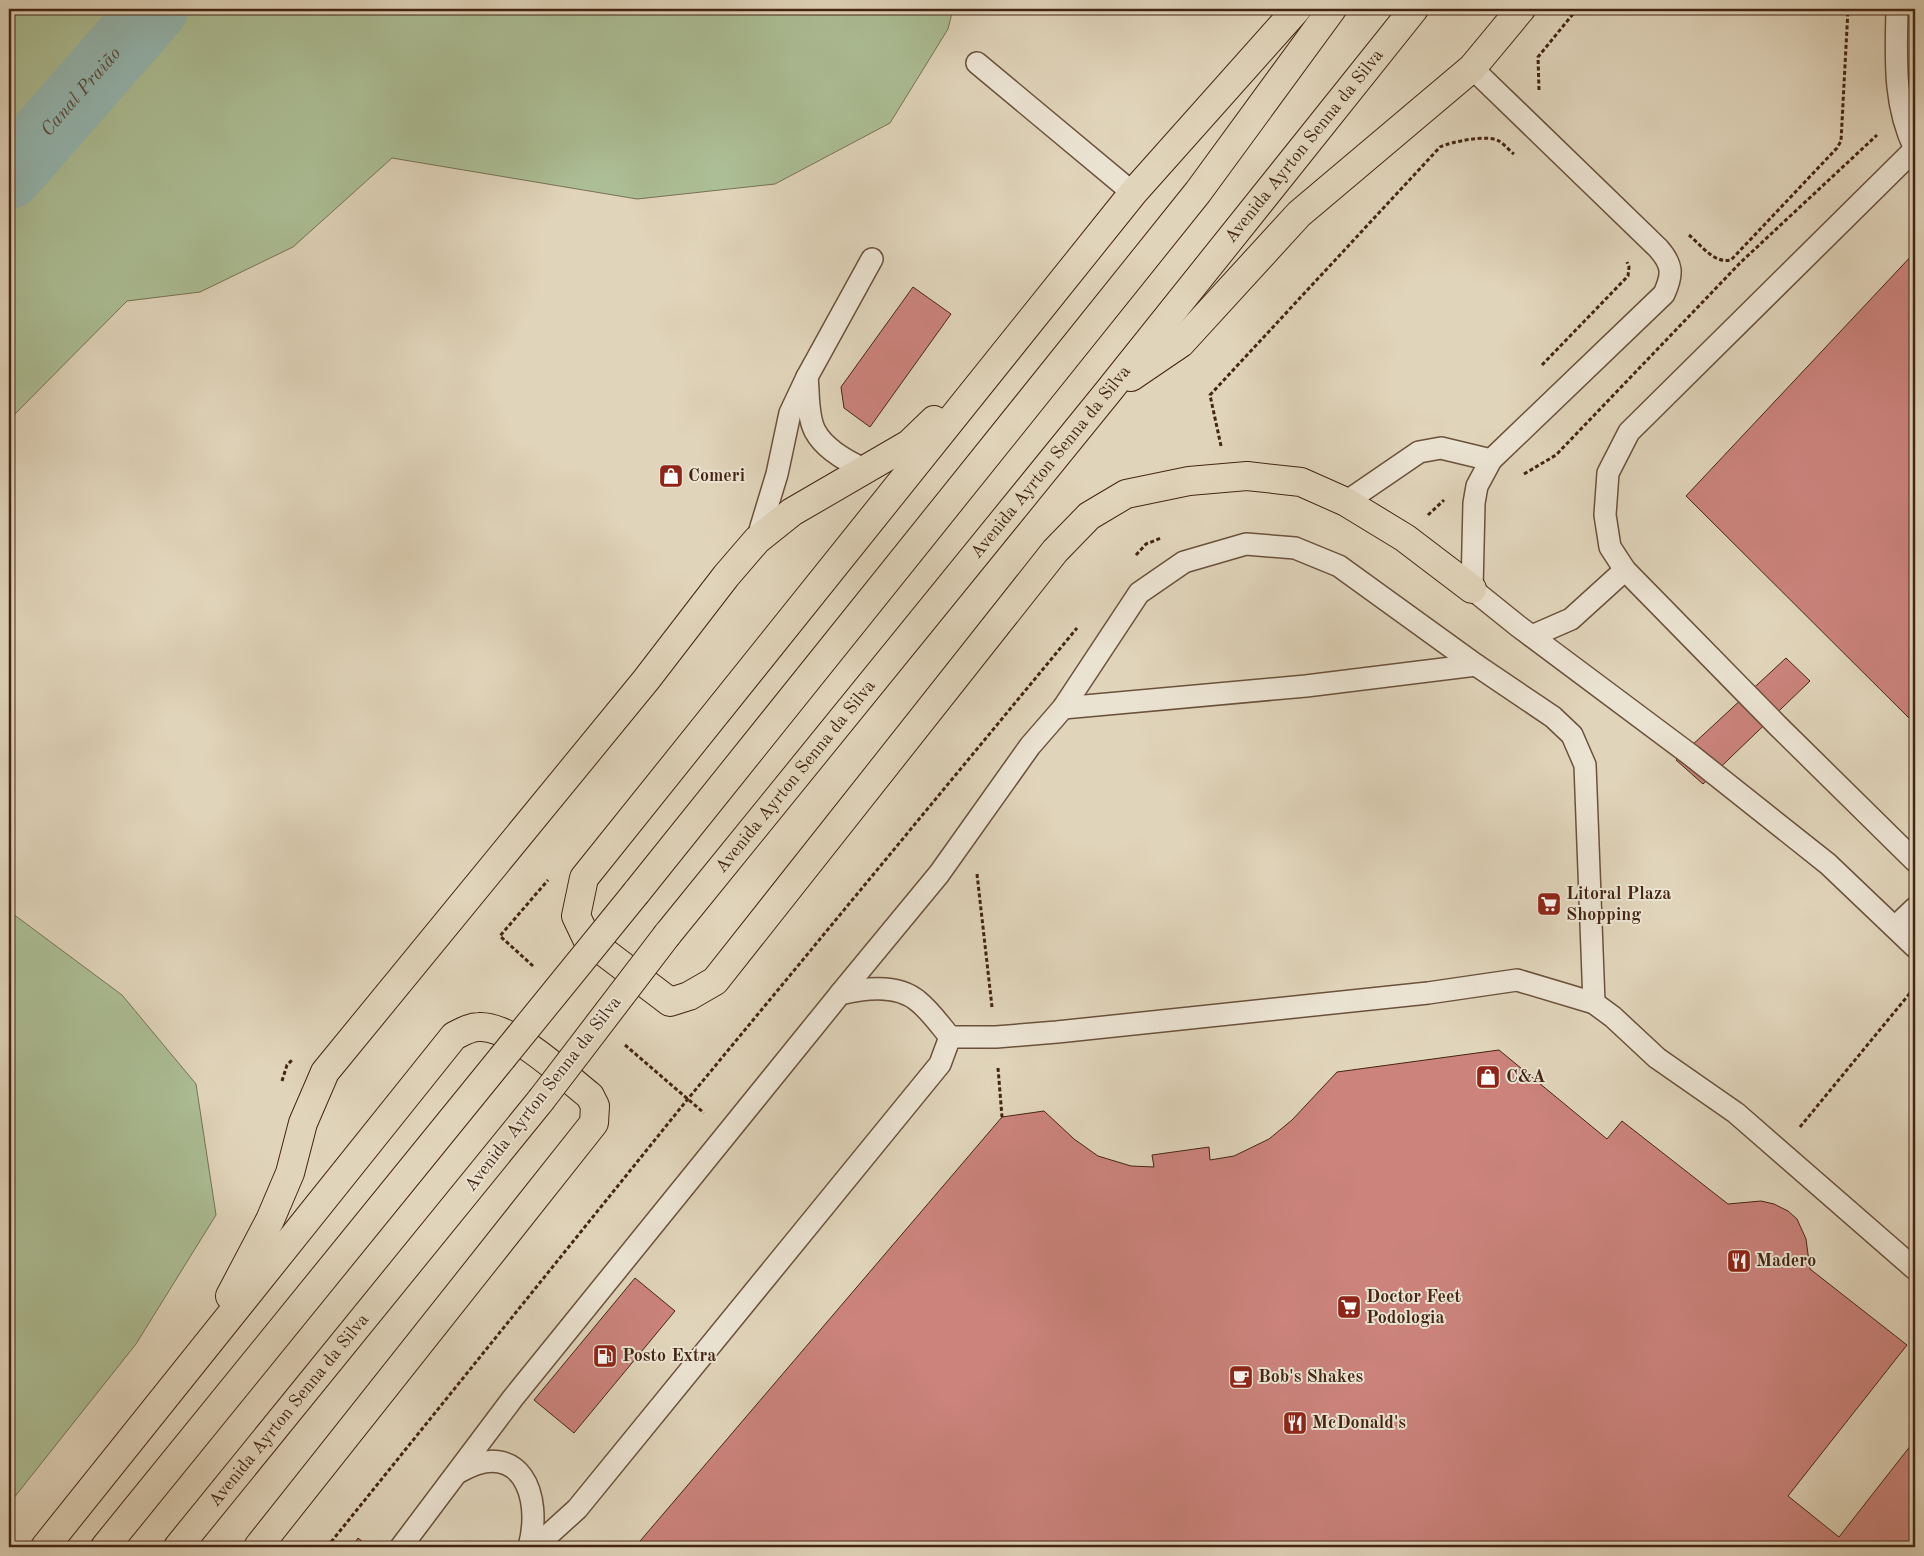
<svg xmlns="http://www.w3.org/2000/svg" width="1924" height="1556" font-family="'Old Standard TT',serif">
	<style>
		.green { fill: #acbe95; stroke: #787254 }
		.lines { fill: none; stroke-linecap: round; stroke-linejoin: round }
		.river { stroke: #94b8b2; stroke-width: 68 }
		.building { fill: #cb837c; stroke: #442512 }
		.lane-casing { stroke: #6b513c; stroke-width: 24 }
		.highway-casing { stroke: #442512; stroke-width: 30 }
		.path { stroke: #442512; stroke-width: 3; stroke-dasharray: 4 2.5; stroke-linecap: butt }
		.lane { stroke: #ebe3d2; stroke-width: 21 }
		.highway { stroke: #e0d4ba; stroke-width: 28 }
		.highway-bridge-casing { stroke: #442512; stroke-width: 30; stroke-linecap: butt }
		.highway-bridge { stroke: #e0d4ba; stroke-width: 28 }
		.labels { text-anchor: middle; dominant-baseline: central; stroke-width: 4; stroke-linejoin: round; paint-order: stroke }
		.street-label { font-size: 18px; fill: #442512; stroke: #ebe3d2 }
		.poi-label { font-size: 18px; font-weight: bold; fill: #442512; stroke: #ebe3d2; text-anchor: start }
		.water-label { font-size: 19px; font-style: italic; fill: #584a3a; stroke: #ebe3d2 }
	</style>
	<rect width="100%" height="100%" fill="#e0d4ba"/>
	<filter id="stains"><feTurbulence type="fractalNoise" baseFrequency=".004" numOctaves="4"/><feColorMatrix values="0 0 0 0 .2 0 0 0 0 .09 0 0 0 0 .02 0 0 0 .5 -.17"/></filter>
	<radialGradient id="worn" r=".72"><stop offset=".6" stop-color="#630" stop-opacity="0"/><stop offset="1" stop-color="#630" stop-opacity=".3"/></radialGradient>
	<!-- green -->
	<g class="green">
		<polygon points="9,9 953,9 948,29 890,123 775,184 637,199 392,158 293,247 200,292 127,301 9,420"/>
		<polygon points="9,911 122,995 196,1084 216,1215 136,1344 9,1504"/>
	</g>
	<g class="lines">
		<!-- river -->
		<path class="river" id="s1" d="M9,175L154,9"/>
	</g>
	<!-- building -->
	<g class="building">
		<polygon points="1915,252 1915,724 1686,496"/>
		<polygon points="913,287 951,314 870,427 844,408 841,387"/>
		<polygon points="1786,658 1810,681 1703,784 1676,760"/>
		<polygon points="1499,1050 1607,1139 1622,1121 1728,1204 1761,1201 1774,1204 1788,1211 1797,1219 1806,1239 1810,1269 1907,1345 1788,1496 1839,1537 1915,1440 1915,1547 635,1547 1002,1117 1044,1111 1074,1139 1098,1156 1131,1166 1154,1167 1152,1155 1209,1147 1210,1160 1234,1156 1269,1139 1292,1120 1337,1072"/>
		<polygon points="635,1278 675,1311 574,1433 534,1400"/>
		<polygon points="358,1538 369,1547 352,1547"/>
	</g>
	<g class="lines">
		<defs>
			<g id="lane">
				<path d="M1897,9C1896,58 1893,104 1915,149"/>
				<polyline points="977,63 1133,193"/>
				<path d="M1472,68L1658,248C1673,265 1673,274 1664,294L1491,460L1477,486L1474,503L1472,589L1518,626L1692,756L1828,864L1915,947"/>
				<polyline points="1915,149 1629,432 1608,473 1605,515 1610,547 1625,570 1777,725 1915,861"/>
				<path d="M807,377C809,393 807,416 815,431C825,450 848,462 866,470"/>
				<polyline points="1346,502 1419,452 1441,448 1491,460"/>
				<polyline points="757,540 777,474 790,413 807,377 872,259"/>
				<polyline points="1532,636 1571,619 1625,570"/>
				<polyline points="1063,708 1306,686 1476,665"/>
				<polyline points="1895,927 1915,908"/>
				<polyline points="840,994 939,874 1030,746 1063,708 1139,593 1184,562 1246,544 1295,548 1339,566 1476,665 1553,717 1572,735 1585,765 1594,1003"/>
				<polyline points="950,1037 996,1037 1057,1032 1428,993 1517,980 1594,1003 1613,1017 1657,1058 1736,1113 1915,1269"/>
				<path d="M459,1472C520,1437 543,1495 529,1547"/>
				<path d="M401,1547L513,1398L840,994C864,988 898,983 919,1002C931,1012 940,1025 950,1037L940,1064L577,1509L535,1547"/>
			</g>
			<g id="highway">
				<polyline points="1297,9 1133,193 584,878 576,916 587,939 670,1002 689,996 715,981 1055,551 1089,516 1126,494 1189,481 1247,476 1301,482 1346,502 1405,538 1472,589"/>
				<polyline points="1131,377 1181,343 1299,214 1472,68 1521,9"/>
				<polyline points="636,893 1198,192 1332,9"/>
				<path id="s2" d="M667,935L1107,393L1414,9"/>
				<polyline points="230,1296 270,1220 290,1173 303,1123 325,1072 646,680 726,576 757,540 792,512 909,444 934,420"/>
				<path d="M45,1547L454,1036C462,1032 470,1027 479,1027C511,1025 565,1076 590,1096L595,1106L594,1123L258,1547"/>
				<polyline points="105,1547 502,1058"/>
				<path id="s3" d="M178,1547L541,1100"/>
			</g>
		</defs>
		<!-- lane casing -->
		<use href="#lane" class="lane-casing"/>
		<!-- highway casing -->
		<use href="#highway" class="highway-casing"/>
		<!-- path -->
		<g class="path">
			<polyline points="1539,90 1538,57 1577,9"/>
			<path d="M1689,235C1701,245 1714,264 1731,260L1837,148L1841,141L1848,9"/>
			<polyline points="1542,365 1628,276 1629,267 1627,262"/>
			<path d="M1221,446L1210,395L1440,147C1451,142 1487,134 1499,141C1504,144 1509,150 1514,154"/>
			<polyline points="1524,474 1556,455 1741,262 1877,135"/>
			<polyline points="1428,515 1444,500"/>
			<polyline points="1136,555 1146,544 1161,538"/>
			<polyline points="977,874 992,1007"/>
			<polyline points="533,966 500,936 548,880"/>
			<polyline points="625,1045 704,1113"/>
			<polyline points="998,1068 1002,1117"/>
			<polyline points="282,1081 287,1065 292,1060"/>
			<polyline points="1800,1127 1915,987"/>
			<polyline points="327,1547 687,1100 1077,628"/>
		</g>
		<!-- lane -->
		<use href="#lane" class="lane"/>
		<!-- highway -->
		<use href="#highway" class="highway"/>
		<defs>
			<g id="highway-bridge">
				<polyline points="502,1058 636,893"/>
				<polyline points="541,1100 667,935"/>
			</g>
		</defs>
		<!-- highway-bridge casing -->
		<use href="#highway-bridge" class="highway-bridge-casing"/>
		<!-- highway-bridge -->
		<use href="#highway-bridge" class="highway-bridge"/>
	</g>
	<!-- icons -->
	<defs>
		<symbol id="shop-square" viewBox="-11 -11 22 22"><rect x="-9" y="-9" width="18" height="18" rx="4" fill="#8f2418" stroke="#ebe3d2"/><path d="M-5-2.5h2.3a2.7 3.5 0 0 1 5.4 0H5L5.5 6h-11ZM-1.5-2.5h3a1.5 2.3 0 0 0-3 0Z" fill="#fff"/></symbol>
		<symbol id="supermarket-square" viewBox="-11 -11 22 22"><rect x="-9" y="-9" width="18" height="18" rx="4" fill="#8f2418" stroke="#ebe3d2"/><path d="M-6-5.5h2.5l.6 2H6L4.5 2H-2.5L-4.4-4H-6ZM-1.5 3.2a1.3 1.3 0 1 0 .1 0ZM3 3.2a1.3 1.3 0 1 0 .1 0Z" fill="#fff"/></symbol>
		<symbol id="restaurant-square" viewBox="-11 -11 22 22"><rect x="-9" y="-9" width="18" height="18" rx="4" fill="#8f2418" stroke="#ebe3d2"/><path d="M-5-6h1v4h1v-4h1v4h1v-4h1v5L-1.5 .5V6h-2V.5L-5-1ZM5-6V6H3V1.5H1.5Q1.5-4 5-6Z" fill="#fff"/></symbol>
		<symbol id="fuel-square" viewBox="-11 -11 22 22"><rect x="-9" y="-9" width="18" height="18" rx="4" fill="#8f2418" stroke="#ebe3d2"/><path d="M-5.5-6h7V0h2V4h1.3V-2.5L3-4.5l.8-.8L6-3V5H2.5V1h-1V6h-7ZM-4.2-4.7v3.2H.2V-4.7Z" fill="#fff"/></symbol>
		<symbol id="cafe-square" viewBox="-11 -11 22 22"><rect x="-9" y="-9" width="18" height="18" rx="4" fill="#8f2418" stroke="#ebe3d2"/><path d="M-5.5-4.5H6V0H3Q3 3.5 0 3.5H-2.5Q-5.5 3.5-5.5 0ZM3-3.2v2h1.7v-2ZM-6 4.5H4V6H-6Z" fill="#fff"/></symbol>
	</defs>
	<g fill-rule="evenodd">
		<use href="#shop-square" x="657" y="462" width="28" height="28"/>
		<use href="#supermarket-square" x="1535" y="890" width="28" height="28"/>
		<use href="#shop-square" x="1474" y="1063" width="28" height="28"/>
		<use href="#restaurant-square" x="1725" y="1247" width="28" height="28"/>
		<use href="#supermarket-square" x="1335" y="1293" width="28" height="28"/>
		<use href="#fuel-square" x="591" y="1342" width="28" height="28"/>
		<use href="#cafe-square" x="1227" y="1363" width="28" height="28"/>
		<use href="#restaurant-square" x="1281" y="1409" width="28" height="28"/>
	</g>
	<g class="labels">
		<!-- street labels -->
		<g class="street-label">
			<text stroke="none"><textPath href="#s2" startOffset="1014">Avenida Ayrton Senna da Silva</textPath></text>
			<text stroke="none"><textPath href="#s2" startOffset="609">Avenida Ayrton Senna da Silva</textPath></text>
			<text stroke="none"><textPath href="#s2" startOffset="204">Avenida Ayrton Senna da Silva</textPath></text>
			<text transform="translate(543 1094) rotate(-52)">Avenida Ayrton Senna da Silva</text>
			<text stroke="none"><textPath href="#s3" startOffset="176">Avenida Ayrton Senna da Silva</textPath></text>
		</g>
		<!-- poi labels -->
		<g class="poi-label">
			<text x="688" y="476">Comeri</text>
			<text x="1566" y="894">Litoral Plaza<tspan x="1566" dy="21">Shopping</tspan></text>
			<text x="1506" y="1077">C&amp;A</text>
			<text x="1756" y="1261">Madero</text>
			<text x="1366" y="1297">Doctor Feet<tspan x="1366" dy="21">Podologia</tspan></text>
			<text x="622" y="1356">Posto Extra</text>
			<text x="1258" y="1377">Bob's Shakes</text>
			<text x="1312" y="1423">McDonald's</text>
		</g>
		<!-- water labels -->
		<g class="water-label">
			<text stroke="none"><textPath href="#s1" startOffset="110">Canal Praião</textPath></text>
		</g>
	</g>
	<!-- margin -->
	<rect width="1924" height="1556" fill="none" stroke="#e0d4ba" stroke-width="30"/>
	<rect x="10" y="10" width="1904" height="1536" fill="none" stroke="#442512" stroke-width="2.5"/>
	<rect x="15" y="15" width="1894" height="1526" fill="none" stroke="#442512"/>
	<rect width="100%" height="100%" filter="url(#stains)"/>
	<rect width="100%" height="100%" fill="url(#worn)"/>
</svg>
